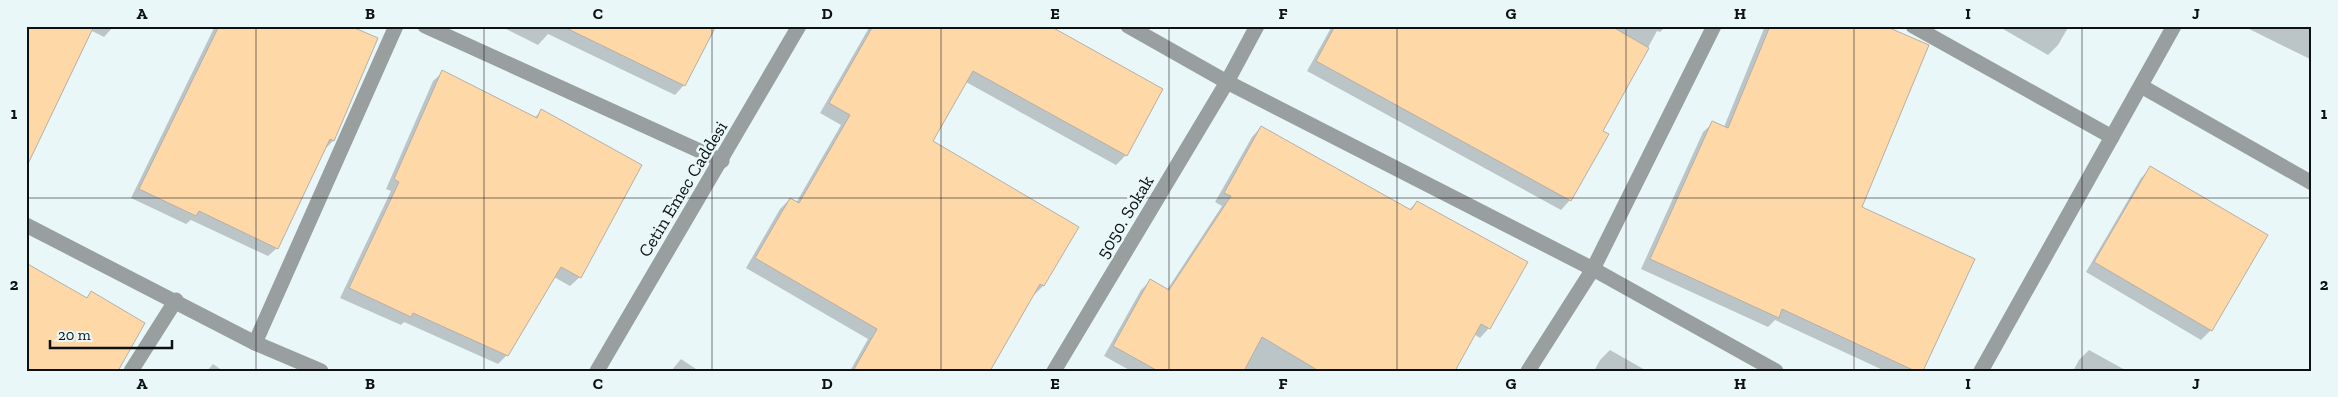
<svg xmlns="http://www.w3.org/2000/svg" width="2338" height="397" font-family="'Zilla Slab',serif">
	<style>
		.shadow { fill: #0003 }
		.building { fill: #ffd8a8; stroke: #b6afa7 }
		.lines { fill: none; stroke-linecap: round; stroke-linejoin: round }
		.street { stroke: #999e9f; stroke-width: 15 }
		.grid { fill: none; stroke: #0d1112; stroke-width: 1; stroke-opacity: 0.55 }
		.labels { text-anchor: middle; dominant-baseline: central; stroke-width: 5; stroke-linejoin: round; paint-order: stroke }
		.street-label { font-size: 18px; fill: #0d1112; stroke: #eaf7f9 }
		.neatline { fill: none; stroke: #0d1112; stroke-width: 2 }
		.grid-label { font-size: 16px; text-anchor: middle; font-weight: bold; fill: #0d1112 }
	</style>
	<rect width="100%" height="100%" fill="#eaf7f9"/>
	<!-- shadow -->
	<g class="shadow">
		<polygon points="26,26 114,26 104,37 90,30"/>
		<polygon points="215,26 346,26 333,141 325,149 277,248 268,256 191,220 186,224 131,198"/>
		<polygon points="500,26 714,26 684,85 675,95 548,34 538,45"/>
		<polygon points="870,26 1048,26 1126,155 1116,165 966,82 931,142 1077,227 1043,286 1033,296 989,371 850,371 868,339 746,268 780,209 790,199 796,203 841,125 820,113"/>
		<polygon points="1332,26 1666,26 1660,32 1657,31 1602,132 1570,200 1561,210 1307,71"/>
		<polygon points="1765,26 1880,26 1861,208 1921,371 1885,371 1775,320 1768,327 1641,269 1703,132 1713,123 1724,127"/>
		<polygon points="1998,26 2069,26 2058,45 2048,55"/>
		<polygon points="2243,26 2312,26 2312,60"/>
		<polygon points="443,72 534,118 542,111 580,277 570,286 554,277 507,355 498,364 404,322 401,325 340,298 391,191 386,189 433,81"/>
		<polygon points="1261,127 1409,210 1417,202 1489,328 1480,338 1474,334 1454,371 1131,371 1104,356 1141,290 1150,281 1167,290 1222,206 1215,202 1252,137"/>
		<polygon points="2151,168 2211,330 2201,340 2086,272 2141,178"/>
		<polygon points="1610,350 1647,371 1594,371 1600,360"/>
		<polygon points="2089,350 2127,371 2073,371 2079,360"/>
		<polygon points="681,359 699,371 671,371"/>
		<polygon points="213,364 223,371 207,371"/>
	</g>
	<!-- building -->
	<g class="building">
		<polygon points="26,26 94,26 26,168"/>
		<polygon points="219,26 350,26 378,38 334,141 330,139 278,249 199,211 196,216 139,189"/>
		<polygon points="562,26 716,26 685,86"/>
		<polygon points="873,26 1050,26 1163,89 1127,156 973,71 933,141 1079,227 1044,286 1040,284 990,371 853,371 877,329 755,258 790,198 799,203 850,115 829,103"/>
		<polygon points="1335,26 1611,26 1649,48 1603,131 1609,134 1571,201 1316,61"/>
		<polygon points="1770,26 1885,26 1929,45 1862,207 1975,259 1923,371 1915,371 1782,309 1779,318 1650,259 1712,121 1728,128"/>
		<polygon points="442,70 537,118 541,109 642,165 581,278 561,267 508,356 413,313 411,317 349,288 399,182 394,179"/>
		<polygon points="1261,126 1411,210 1417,201 1528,262 1490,329 1481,324 1455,371 1319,371 1262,337 1244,371 1158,371 1113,346 1150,279 1169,290 1231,196 1224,193"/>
		<polygon points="2150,166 2268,235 2212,331 2094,262"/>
		<polygon points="26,263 87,298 91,291 145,323 118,371 26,371"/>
	</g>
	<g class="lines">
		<!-- street -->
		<g class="street">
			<polyline points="425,26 722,161"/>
			<polyline points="1128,26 1227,82 1593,269 1776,371"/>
			<polyline points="1913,26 2112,137"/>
			<polyline points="2141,86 2312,183"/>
			<polyline points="26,225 255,343 321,371"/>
			<polyline points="255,343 396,26"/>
			<polyline points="131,371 176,300"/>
			<polyline points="597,371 799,26"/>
			<polyline points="1054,371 1227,82 1257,26"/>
			<polyline points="1528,371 1593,269 1714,26"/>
			<polyline points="1981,371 2174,26"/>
		</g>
	</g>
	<!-- grid -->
	<path class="grid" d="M256,26V371M484,26V371M712,26V371M941,26V371M1169,26V371M1397,26V371M1626,26V371M1854,26V371M2082,26V371M26,198H2312"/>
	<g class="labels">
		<!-- street labels -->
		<g class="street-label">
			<text transform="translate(683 189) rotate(-59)">Cetin Emec Caddesi</text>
			<text transform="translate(1125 217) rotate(-59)">5050. Sokak</text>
		</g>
	</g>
	<!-- border -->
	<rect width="2338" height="397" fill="none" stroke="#eaf7f9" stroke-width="55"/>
	<!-- scale -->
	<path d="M50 340v8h122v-8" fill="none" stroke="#0d1112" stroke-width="2.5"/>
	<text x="58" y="340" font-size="15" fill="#0d1112" stroke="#eaf7f9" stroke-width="4" paint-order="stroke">20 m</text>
	<rect x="28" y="28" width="2282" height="342" class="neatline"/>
	<g class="grid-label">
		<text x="142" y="19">A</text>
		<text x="370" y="19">B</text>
		<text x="598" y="19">C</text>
		<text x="827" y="19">D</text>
		<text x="1055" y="19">E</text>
		<text x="1283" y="19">F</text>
		<text x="1511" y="19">G</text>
		<text x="1740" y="19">H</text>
		<text x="1968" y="19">I</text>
		<text x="2196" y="19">J</text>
		<text x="14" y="119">1</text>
		<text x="2324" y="119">1</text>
		<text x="14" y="290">2</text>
		<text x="2324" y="290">2</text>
		<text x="142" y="389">A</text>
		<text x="370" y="389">B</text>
		<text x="598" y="389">C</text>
		<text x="827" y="389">D</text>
		<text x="1055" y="389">E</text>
		<text x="1283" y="389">F</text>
		<text x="1511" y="389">G</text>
		<text x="1740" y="389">H</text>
		<text x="1968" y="389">I</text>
		<text x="2196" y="389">J</text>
	</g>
</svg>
